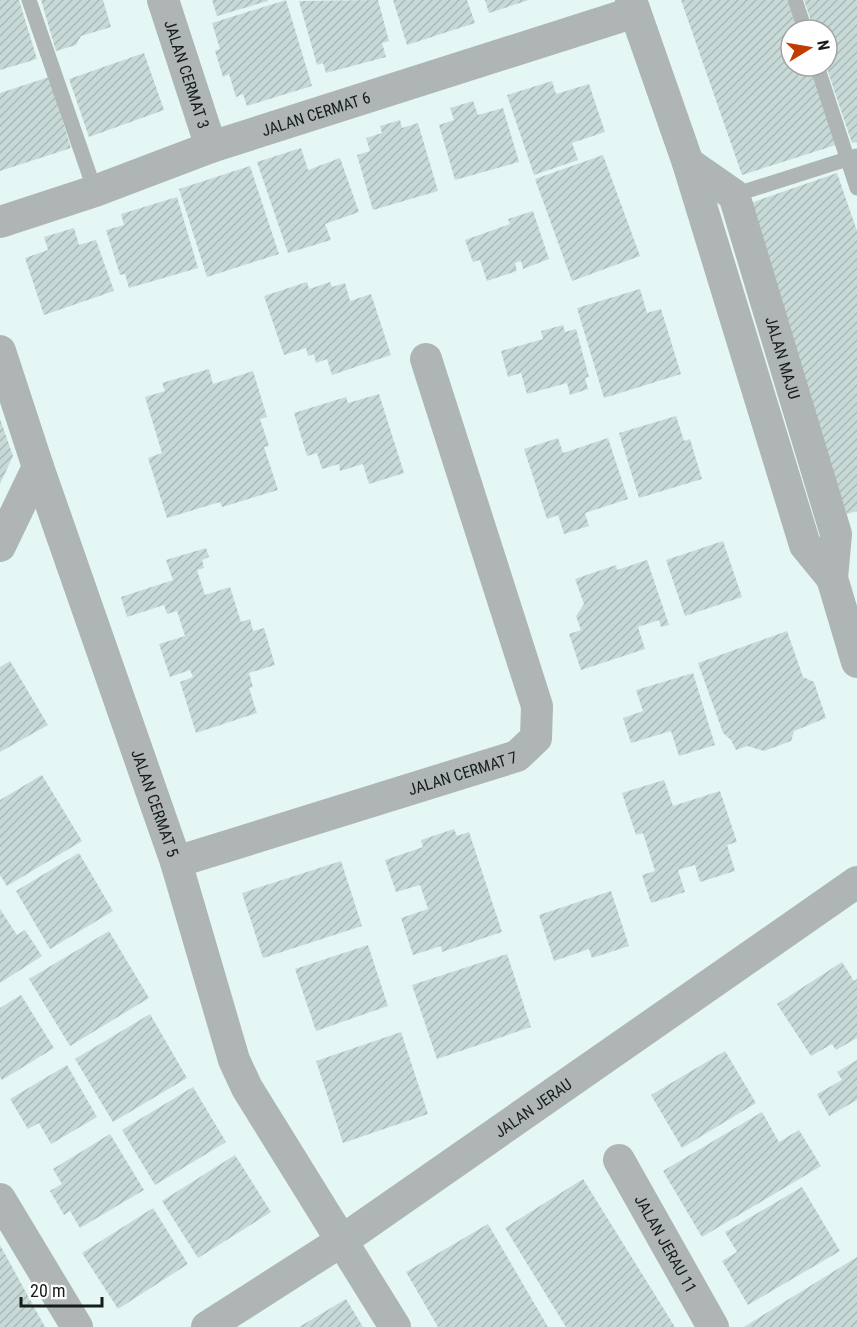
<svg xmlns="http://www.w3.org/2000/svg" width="857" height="1327" font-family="'Roboto Condensed',sans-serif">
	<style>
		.building { fill: url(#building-hatch) }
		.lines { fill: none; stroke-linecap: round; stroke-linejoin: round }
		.service { stroke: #aeb5b4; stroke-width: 15 }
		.minor { stroke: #aeb5b4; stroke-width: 32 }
		.labels { text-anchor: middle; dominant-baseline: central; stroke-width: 4.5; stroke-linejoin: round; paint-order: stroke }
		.street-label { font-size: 16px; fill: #151c1b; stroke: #fff }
	</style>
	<defs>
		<pattern id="building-hatch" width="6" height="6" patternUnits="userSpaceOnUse" patternTransform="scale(1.5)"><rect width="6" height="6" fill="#c7dad7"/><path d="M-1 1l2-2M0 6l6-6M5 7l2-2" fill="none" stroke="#aabab8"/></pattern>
	</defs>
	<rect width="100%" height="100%" fill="#e4f7f5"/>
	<!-- building -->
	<g class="building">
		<polygon points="0,0 19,0 37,59 0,70"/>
		<polygon points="41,0 103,0 111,27 81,36 76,45 56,51"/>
		<polygon points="212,0 268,0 268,1 217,16"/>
		<polygon points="286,0 312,86 247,106 243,94 236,97 229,74 223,77 215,51 220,49 212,23"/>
		<polygon points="378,0 389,41 382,43 386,57 326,73 323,63 317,65 299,1"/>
		<polygon points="393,0 467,0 475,23 407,45"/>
		<polygon points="485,0 529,0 489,13"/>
		<polygon points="681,0 787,0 797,30 791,30 791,66 809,66 836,145 742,175"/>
		<polygon points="804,0 857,0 857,142 852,143 826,66 827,30 814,30"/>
		<polygon points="144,53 164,110 89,137 69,79"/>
		<polygon points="49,77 71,148 0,171 0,93"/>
		<polygon points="552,81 556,94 589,84 605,132 572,143 578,160 534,175 507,95"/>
		<polygon points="473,101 478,115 503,108 519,162 455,180 439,125 454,120 450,108"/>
		<polygon points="400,120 402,128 418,123 438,191 373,210 357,155 370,151 366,138 382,133 380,126"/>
		<polygon points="301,148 308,170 340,158 359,212 325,224 331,240 288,253 257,162"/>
		<polygon points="603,155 640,256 572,281 535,179"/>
		<polygon points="250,166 279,254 207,277 179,189"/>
		<polygon points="837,173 857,231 857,511 847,514 742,206"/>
		<polygon points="177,197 198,268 129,288 125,274 120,275 106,230 124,225 121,214"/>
		<polygon points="533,211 549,259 523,269 521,261 515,263 517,271 487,281 480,260 473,262 465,240 510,224 508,219"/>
		<polygon points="74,228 79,245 96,240 114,291 44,315 25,258 48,250 44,237"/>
		<polygon points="307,282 309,289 330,282 332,287 345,283 350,301 371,294 391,355 332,375 327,359 316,363 314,354 308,356 306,348 284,355 264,296"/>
		<polygon points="640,289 647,313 661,309 681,374 604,398 577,308"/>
		<polygon points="563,325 565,332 576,329 589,377 585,378 588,389 570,395 567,383 527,394 521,373 508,377 501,351 543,339 541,331"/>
		<polygon points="209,369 213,384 253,371 267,417 260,419 269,446 264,447 278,490 222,507 220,502 167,518 148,458 162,453 145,397 165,391 162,383"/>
		<polygon points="379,394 404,473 369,484 363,464 340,471 339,464 322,469 317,453 307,456 294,413 346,397 348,403"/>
		<polygon points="676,416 684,441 690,439 702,479 639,498 619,433"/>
		<polygon points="0,419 13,456 0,484"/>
		<polygon points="558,438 563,453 608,438 628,499 585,513 589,526 564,534 558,515 547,519 524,449"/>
		<polygon points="723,541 742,597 685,616 666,560"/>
		<polygon points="206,548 209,557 202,560 204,568 197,570 205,595 230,587 241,622 250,619 253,631 264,628 275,665 249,673 253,687 249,688 257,713 196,733 180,682 193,677 190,670 170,677 159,644 185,636 177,611 167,614 164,605 127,617 121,597 173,580 166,560"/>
		<polygon points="647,560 669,625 661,627 659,620 638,627 645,649 581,670 569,634 581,630 576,616 584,604 575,579 616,565 617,570"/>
		<polygon points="787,631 803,677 814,682 826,718 794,731 791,741 764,751 747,746 736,750 731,740 723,733 698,663"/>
		<polygon points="10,661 48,725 0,752 0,667"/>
		<polygon points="693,673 715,745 679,756 671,731 631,743 623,718 643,711 636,690"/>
		<polygon points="42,775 82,841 7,886 0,875 0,800"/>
		<polygon points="664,780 673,806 720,791 737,842 727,845 735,871 700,882 695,865 678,870 685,892 651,903 642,875 655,871 643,833 636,835 622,793"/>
		<polygon points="454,829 457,836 469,832 502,932 442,952 441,946 413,955 401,918 428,909 420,885 396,892 385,860 423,847 421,840"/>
		<polygon points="79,853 113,911 50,949 16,891"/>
		<polygon points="341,861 362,926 263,958 242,893"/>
		<polygon points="611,891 629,946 592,958 589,949 554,961 539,915"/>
		<polygon points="0,909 17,935 25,930 42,956 0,983"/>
		<polygon points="109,931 149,998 70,1046 29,979"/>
		<polygon points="368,945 388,1006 316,1031 295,969"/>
		<polygon points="507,954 531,1027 437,1059 412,985"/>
		<polygon points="842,962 854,981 857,979 857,1038 836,1050 832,1044 811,1056 777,1004"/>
		<polygon points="21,995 54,1048 2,1080 0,1077 0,1008"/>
		<polygon points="150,1014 187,1078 113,1122 75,1059"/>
		<polygon points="401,1032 428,1114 343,1143 316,1061"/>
		<polygon points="725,1051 756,1103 682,1148 651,1095"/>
		<polygon points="857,1060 857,1100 829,1116 817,1094 842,1080 837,1072"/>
		<polygon points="67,1065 97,1117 51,1144 39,1123 28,1129 10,1099"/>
		<polygon points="193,1087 226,1142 155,1185 122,1130"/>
		<polygon points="762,1112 779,1142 799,1130 821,1166 702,1237 663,1171"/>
		<polygon points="110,1134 144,1190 80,1228 70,1211 64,1215 50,1191 62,1184 53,1169"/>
		<polygon points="235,1155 271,1212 198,1258 162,1201"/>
		<polygon points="583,1179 675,1327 566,1327 505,1228"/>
		<polygon points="802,1187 840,1251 748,1305 722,1261 737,1252 725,1232"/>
		<polygon points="153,1208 188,1264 118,1309 82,1253"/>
		<polygon points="488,1224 548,1327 438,1327 406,1272"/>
		<polygon points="0,1245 45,1327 0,1327"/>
		<polygon points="857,1257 857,1327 744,1327"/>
		<polygon points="346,1299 363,1327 299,1327"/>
	</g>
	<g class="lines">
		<!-- service -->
		<g class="service">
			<polyline points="29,0 95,191"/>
			<polyline points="795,0 805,30"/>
			<polyline points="817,66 857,188"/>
			<polyline points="734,195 857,156"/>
		</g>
		<!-- minor -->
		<g class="minor">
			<path id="s1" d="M163,0L211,147"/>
			<polyline points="631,0 688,163 805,545 832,578"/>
			<path id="s2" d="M688,163L734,195L836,534L832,578L857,662"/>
			<path id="s3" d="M0,222L95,191L211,147L635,12"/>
			<path id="s4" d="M0,351L38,467L176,862L234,1060L247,1088L395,1327"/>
			<polyline points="0,546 38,467"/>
			<path id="s5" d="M176,862L517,756L536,738L537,706L426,359"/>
			<path id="s6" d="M619,1160L713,1327"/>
			<polyline points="0,1199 77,1327"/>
			<path id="s7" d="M207,1327L343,1240L857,882"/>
		</g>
	</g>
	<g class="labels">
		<!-- street labels -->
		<g class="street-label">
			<text stroke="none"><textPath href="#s1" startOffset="78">JALAN CERMAT 3</textPath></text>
			<text stroke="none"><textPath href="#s3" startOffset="334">JALAN CERMAT 6</textPath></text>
			<text stroke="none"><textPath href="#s2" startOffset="226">JALAN MAJU</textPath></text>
			<text stroke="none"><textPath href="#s5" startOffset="300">JALAN CERMAT 7</textPath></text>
			<text stroke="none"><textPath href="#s4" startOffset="478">JALAN CERMAT 5</textPath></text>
			<text stroke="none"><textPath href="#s7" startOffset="393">JALAN JERAU</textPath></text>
			<text stroke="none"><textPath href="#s6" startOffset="96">JALAN JERAU 11</textPath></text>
		</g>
	</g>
	<!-- north arrow -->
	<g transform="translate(809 48) rotate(79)"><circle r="28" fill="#ffffff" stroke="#a1a4a4" stroke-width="1.5"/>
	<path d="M0-4.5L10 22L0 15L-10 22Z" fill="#c23b00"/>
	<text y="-9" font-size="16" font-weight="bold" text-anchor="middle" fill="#151c1b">N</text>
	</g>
	<!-- scale -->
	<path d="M21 1297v9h81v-9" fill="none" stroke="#151c1b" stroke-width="3"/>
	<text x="30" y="1297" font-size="18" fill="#151c1b" stroke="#ffffff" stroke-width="4.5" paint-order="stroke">20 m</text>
</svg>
